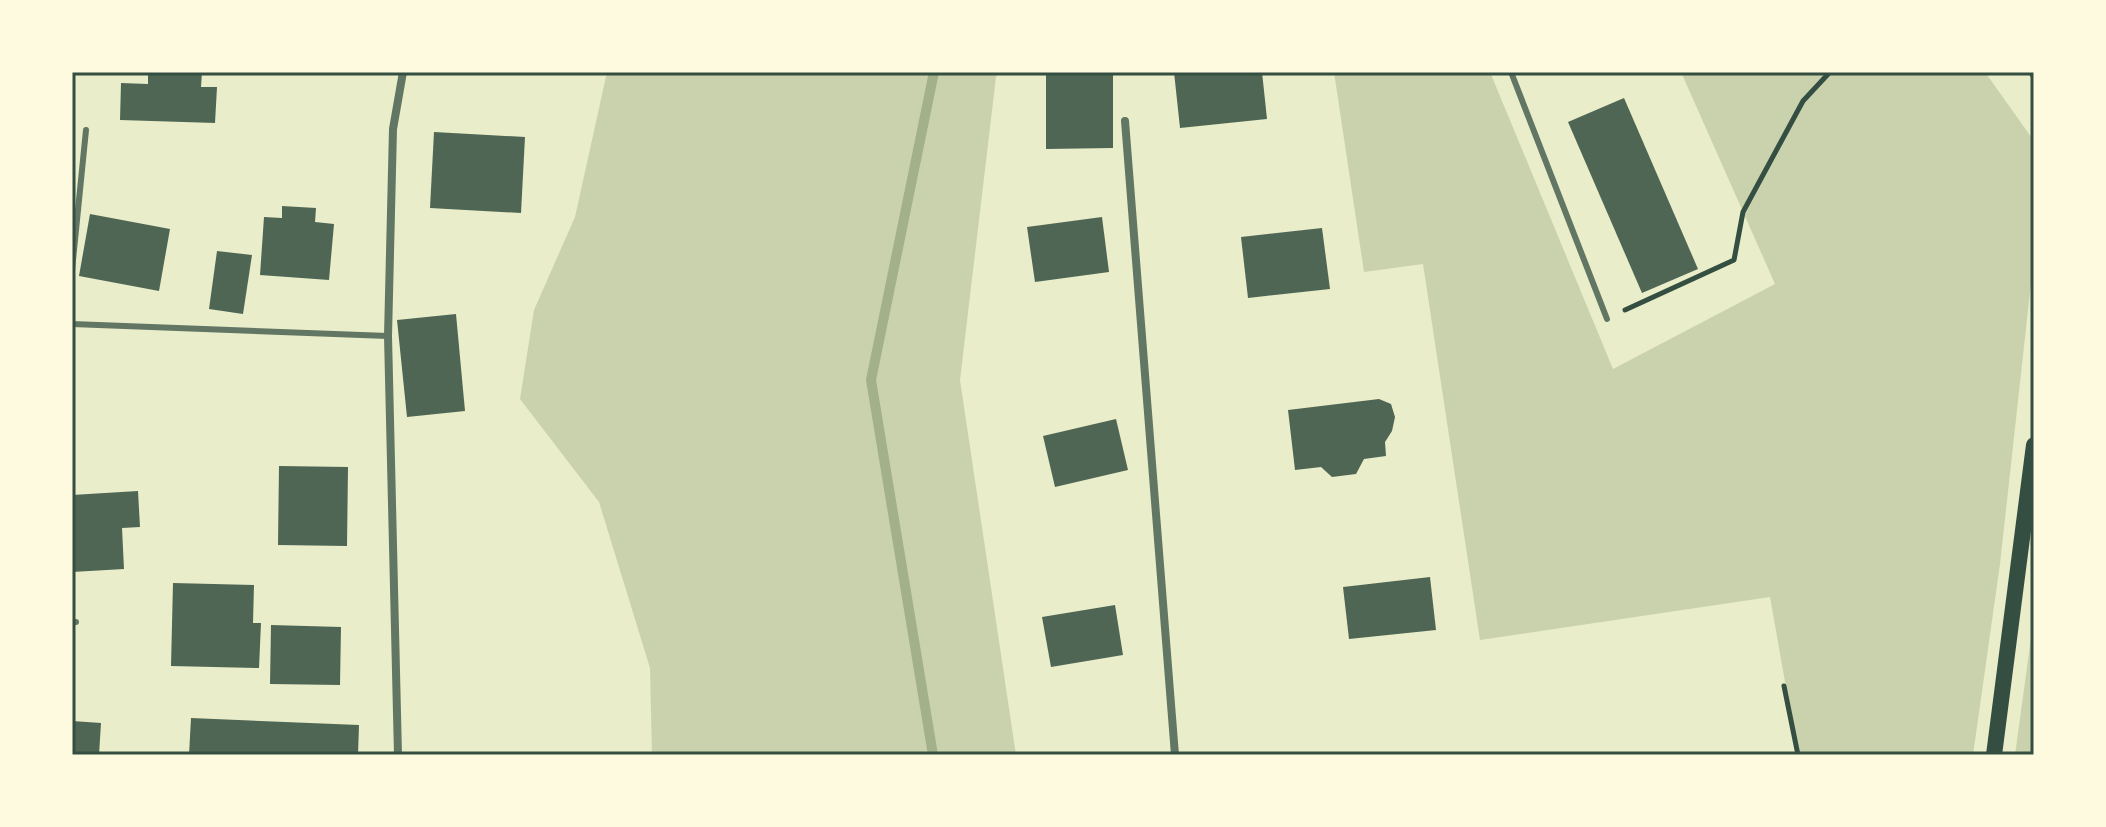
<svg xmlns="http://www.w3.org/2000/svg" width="2106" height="827" font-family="'DejaVu Sans',sans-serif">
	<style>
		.green { fill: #cad2ad }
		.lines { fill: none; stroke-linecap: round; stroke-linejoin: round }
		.stream { stroke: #a3b18a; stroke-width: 10 }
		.building { fill: #4f6655 }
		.path { stroke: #344e41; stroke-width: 5 }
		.service { stroke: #617663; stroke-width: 6 }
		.minor { stroke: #617663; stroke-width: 8 }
		.secondary { stroke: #344e41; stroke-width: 16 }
		.neatline { fill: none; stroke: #344e41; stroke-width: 3 }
	</style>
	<rect width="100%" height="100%" fill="#e9edc9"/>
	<!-- green -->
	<g class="green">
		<polygon points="607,72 999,72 996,77 960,380 1016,755 652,755 650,668 599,502 520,399 534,310 575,217"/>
		<polygon points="1334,72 1490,72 1613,369 1775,284 1681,72 1985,72 2034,141 2034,256 2000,564 1973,755 1798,755 1770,597 1480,640 1423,264 1364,272"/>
		<polygon points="2034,616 2034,755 2015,755"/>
	</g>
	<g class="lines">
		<!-- stream -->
		<polyline class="stream" points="933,755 871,380 934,72"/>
	</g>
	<!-- building -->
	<g class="building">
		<polygon points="148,72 202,72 201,87 217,87 215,123 120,120 121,83 148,84"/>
		<polygon points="1046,72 1113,72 1113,148 1046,149"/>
		<polygon points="1174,72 1262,72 1267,119 1180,128"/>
		<polygon points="1624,98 1698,269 1642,293 1568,122"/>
		<polygon points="434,132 525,137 521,213 430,208"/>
		<polygon points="282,206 316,208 315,222 334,224 329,280 260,275 264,217 282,218"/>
		<polygon points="90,214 170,229 159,291 79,276"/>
		<polygon points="1102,217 1109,272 1035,282 1027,227"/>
		<polygon points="1322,228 1330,289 1248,298 1241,237"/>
		<polygon points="217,251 252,255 243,314 209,309"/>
		<polygon points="456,314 465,411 407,417 397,320"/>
		<polygon points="1379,399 1391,404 1395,417 1392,431 1385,442 1386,456 1364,459 1356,474 1332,477 1321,467 1295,470 1288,410"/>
		<polygon points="1116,419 1128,470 1055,487 1043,436"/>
		<polygon points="279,466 348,467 347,546 278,545"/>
		<polygon points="138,491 140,527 122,528 124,569 72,572 72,495"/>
		<polygon points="1430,577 1436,630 1349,639 1343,587"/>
		<polygon points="173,583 254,585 253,623 261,623 259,668 171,666"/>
		<polygon points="1115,605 1123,655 1051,667 1042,617"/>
		<polygon points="271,625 341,627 340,685 270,684"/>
		<polygon points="191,718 359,725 358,755 189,755"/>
		<polygon points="72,721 101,723 99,755 72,755"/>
	</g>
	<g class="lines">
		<!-- path -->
		<g class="path">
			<polyline points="1625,310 1734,260 1743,212 1803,101 1830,72"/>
			<polyline points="1784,686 1798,755"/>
		</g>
		<!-- service -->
		<g class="service">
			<polyline points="1511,72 1607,319"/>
			<polyline points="2031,72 2034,77"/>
			<polyline points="72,270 86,130"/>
			<polyline points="72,324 388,336"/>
			<polyline points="72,622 76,622"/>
		</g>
		<!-- minor -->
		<g class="minor">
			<polyline points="1125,121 1175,755"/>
			<polyline points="398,755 388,336 393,129 403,72"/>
		</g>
		<!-- secondary -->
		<polyline class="secondary" points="1994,755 2034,445"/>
	</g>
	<!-- border -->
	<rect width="2106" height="827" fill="none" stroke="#fefae0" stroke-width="148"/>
	<rect x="74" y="74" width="1958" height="679" class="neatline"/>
</svg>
